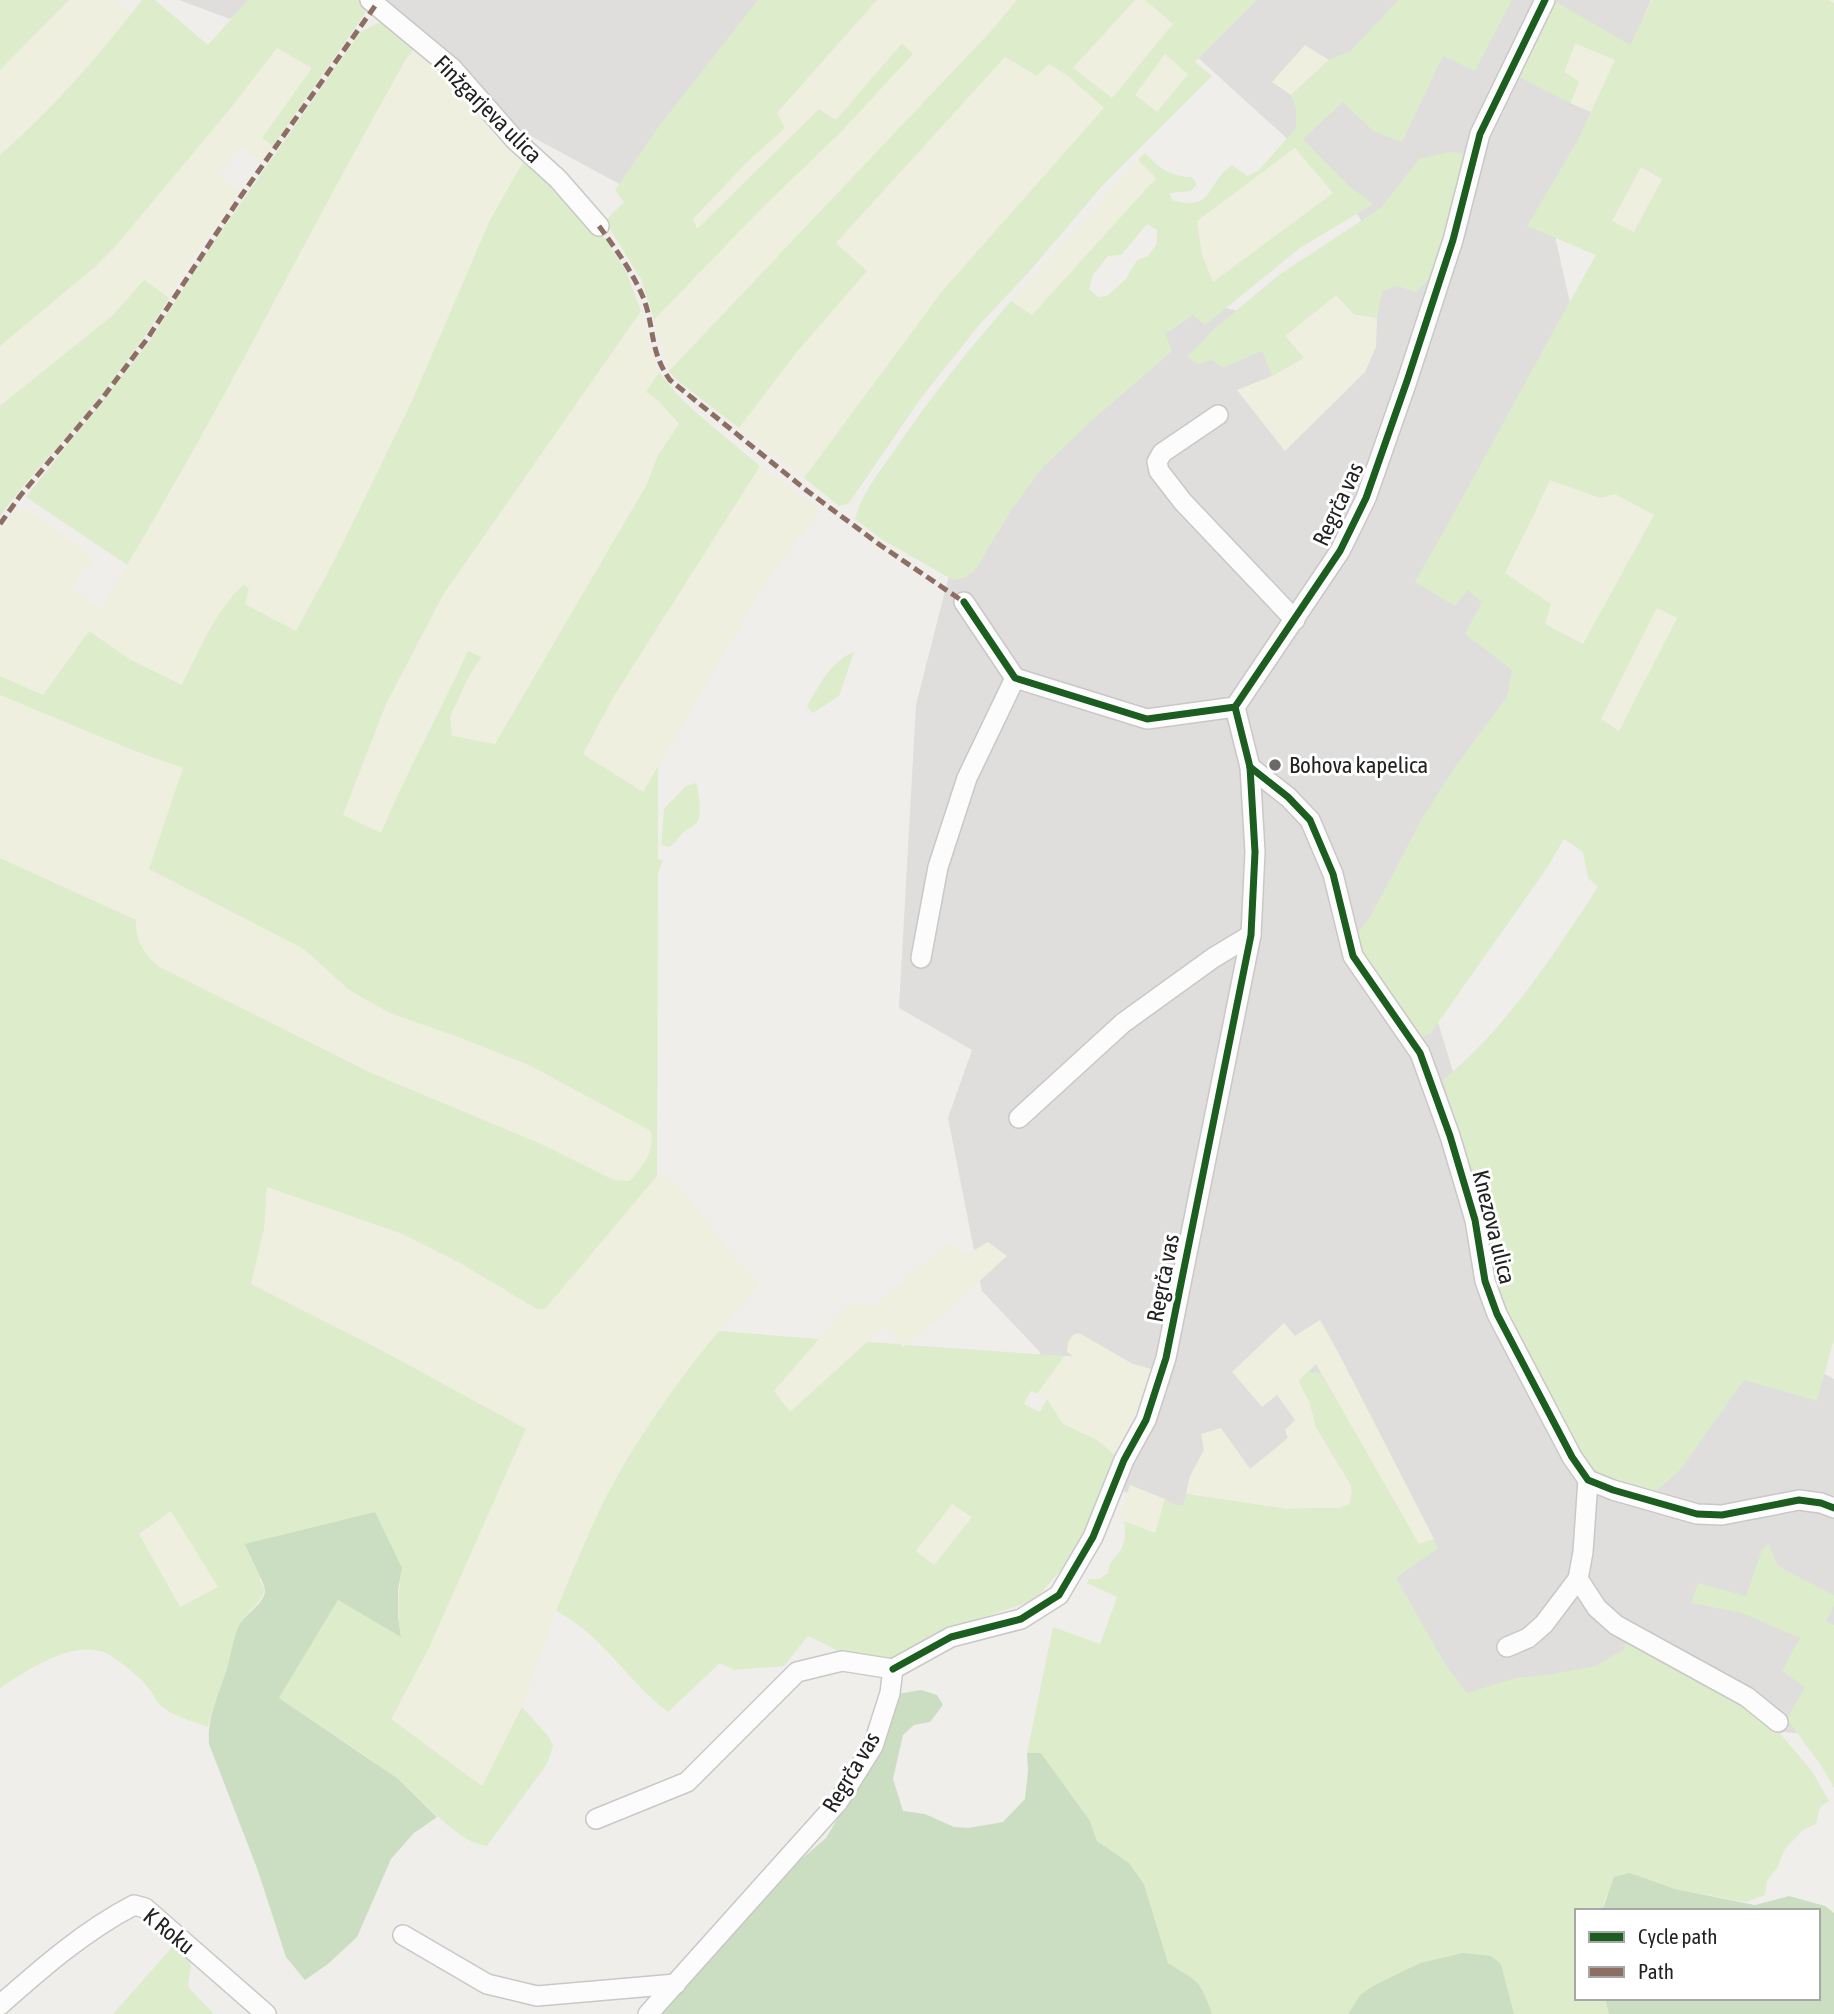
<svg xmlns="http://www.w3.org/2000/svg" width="1834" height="2014" font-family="'Asap Condensed',sans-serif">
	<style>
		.residential { fill: #dfdedc }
		.farmland { fill: #efefdf }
		.grass { fill: #ddeccb; fill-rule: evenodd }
		.forest { fill: #cbdec1 }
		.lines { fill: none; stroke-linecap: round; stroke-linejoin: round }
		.street-casing { stroke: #c9c8c7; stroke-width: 22 }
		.street { stroke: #fdfcfc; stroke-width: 19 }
		.quiet { stroke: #8d6e63; stroke-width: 5; stroke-dasharray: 10 5; stroke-linecap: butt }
		.cycleway-casing { stroke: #fff; stroke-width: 11 }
		.cycleway { stroke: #1b5e20; stroke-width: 7 }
		.poi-dot { fill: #6a6968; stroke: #fff; stroke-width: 2.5 }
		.labels { text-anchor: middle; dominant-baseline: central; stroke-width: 6; stroke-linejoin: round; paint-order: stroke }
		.street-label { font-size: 23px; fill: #222; stroke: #fff }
		.poi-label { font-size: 23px; fill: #222; stroke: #fff; text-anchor: start }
	</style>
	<rect width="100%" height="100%" fill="#f0eeeb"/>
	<!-- residential -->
	<g class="residential">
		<polygon points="179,0 251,0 230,19"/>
		<polygon points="354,0 771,0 638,194 486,112"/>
		<polygon points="1195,0 1651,0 1554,232 1578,338 1538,693 1407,921 1539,1353 1774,1347 1834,1379 1834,1725 1816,1735 1468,1704 1096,1474 1039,1351 982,1291 948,1118 972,1050 899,1008 916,705 975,473 1181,297 1288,323 1380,248 1336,183 1195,55"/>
	</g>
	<!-- farmland -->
	<g class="farmland">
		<polygon points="69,0 113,0 131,15 47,113 0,155 0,70"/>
		<polygon points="877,0 1017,0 992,30 669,371 654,320 760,210 841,132 912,54 901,44 836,120 819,109 697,230 692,219 748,161 777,114"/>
		<polygon points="1135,0 1145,0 1173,24 1112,99 1073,68"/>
		<polygon points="1575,43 1616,60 1591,112 1570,103 1579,82 1564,72"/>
		<polygon points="417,45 529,152 490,220 412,401 335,559 296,631 232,596 202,644 182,685 131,660 89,631 43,695 0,676 0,531 15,509 29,510 86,552 91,559 93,570 84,566 72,590 101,609 175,485 353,153 406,59"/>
		<polygon points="1305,45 1329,60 1291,95 1272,82"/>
		<polygon points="277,48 313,68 262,138 273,146 261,163 241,147 216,175 240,192 193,258 169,298 143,280 112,316 0,406 0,346 95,267 115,247 230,109"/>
		<polygon points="1165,53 1189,73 1157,112 1134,95"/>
		<polygon points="1005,57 1037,76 1049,64 1068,76 1105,108 943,290 804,478 739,428 796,353 866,271 836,243"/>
		<polygon points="1295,148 1333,193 1213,283 1202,255 1197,221"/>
		<polygon points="1138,160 1156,178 1078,265 1031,315 1011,301"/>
		<polygon points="1641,167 1663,179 1634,232 1612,221"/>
		<polygon points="1336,295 1354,314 1377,318 1376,347 1365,372 1285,451 1237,390 1272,376 1303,358 1285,336"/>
		<polygon points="641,311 646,337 659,372 646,392 659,401 679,424 658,455 647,484 495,745 452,736 450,717 470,674 482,657 448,695 434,717 381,833 343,815 386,704 443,595"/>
		<polygon points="760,466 820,510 763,586 644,792 640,791 583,754 614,696"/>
		<polygon points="1550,480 1600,498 1615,494 1654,515 1583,644 1545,623 1505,573"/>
		<polygon points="1656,608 1677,618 1620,732 1601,719"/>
		<polygon points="0,695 135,751 184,768 149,869 304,949 349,990 390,1013 461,1038 529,1065 651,1131 652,1139 647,1163 630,1181 614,1180 541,1144 369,1072 157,966 145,955 139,943 135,931 136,920 0,858"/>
		<polygon points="657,1176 668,1176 679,1186 736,1259 760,1283 699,1355 656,1413 621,1469 585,1540 556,1611 522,1707 482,1787 391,1719 428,1650 526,1429 381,1350 251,1284 264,1229 266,1186 400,1233 545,1309"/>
		<polygon points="988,1242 1007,1256 937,1320 906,1345 901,1344 885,1325 790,1412 773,1391 841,1313 855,1301 873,1307 949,1243 966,1255"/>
		<polygon points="1320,1320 1338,1352 1434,1539 1419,1545 1316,1364 1299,1381 1310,1403 1316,1427 1351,1485 1352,1493 1350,1504 1340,1508 1286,1509 1186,1494 1190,1476 1204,1450 1201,1434 1221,1428 1250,1469 1288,1438 1285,1430 1295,1420 1277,1395 1262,1407 1232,1372 1284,1323 1295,1336"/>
		<polygon points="1079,1333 1133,1364 1155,1370 1139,1415 1117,1457 1063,1424 1047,1399 1037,1394 1064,1356 1073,1356 1067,1352 1068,1342 1073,1335"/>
		<polygon points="1130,1485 1165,1499 1156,1533 1124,1521 1119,1516"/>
		<polygon points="952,1504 973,1516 934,1565 916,1552"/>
		<polygon points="172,1511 218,1587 180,1607 139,1534"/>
	</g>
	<!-- grass -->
	<g class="grass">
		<polygon points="0,0 69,0 0,70"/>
		<path d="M142,0H155L208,45L248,0H363L366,12L273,146L262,138L312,68L277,48L230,109L115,247L95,267L0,346V155C54,107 98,57 142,0Z"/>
		<polygon points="758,0 877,0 777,113 785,128 748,161 693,219 697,229 819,109 836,120 902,43 913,54 841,132 760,210 654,320 642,281 605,221 624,202 615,190 659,126"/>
		<path d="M1017,0H1135L1073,68L1112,98L1173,24L1145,0H1257L1195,62L1212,76L1104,184L1029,272L980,324L921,398L849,503L839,506L804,478L943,290L1104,108L1068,76L1049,64L1037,76L1005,57L836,243L867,271L796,353L739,428L678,381L669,371L992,30ZM1165,54L1188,74L1157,112L1135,95Z"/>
		<path d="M1398,0H1512L1475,71L1443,56L1402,142L1373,131L1343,102L1303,139L1349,186L1373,204L1300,248L1205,325L1193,315L1165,334L1172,351L1089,423L1042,468L1012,509L974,572L963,578L953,580L883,540L855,519C862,494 877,475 892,454C928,400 968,350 1011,301L1032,315L1156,178L1138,160L1145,153C1159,168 1171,177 1192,177L1197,184L1191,191L1170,193L1172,200C1215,212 1205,184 1232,165L1247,176L1259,170L1296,128V108L1291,95L1329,60L1351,51ZM1295,148L1333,193L1213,282L1202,255L1197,221ZM1147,224L1157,230V243L1148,256L1137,260L1126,279L1107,296L1098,297L1089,289L1093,275L1108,256L1121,255Z"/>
		<path d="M1652,0H1829L1834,3V1339L1817,1401L1744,1380L1680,1470L1653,1494L1619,1485L1587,1465L1542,1389L1498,1296L1482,1220L1443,1080C1508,1026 1552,957 1598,887L1588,878L1583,852L1564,839L1547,868L1430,1034L1422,1037C1398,1005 1364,973 1358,933L1370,917L1423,817L1455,767L1507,697L1512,670L1465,634L1482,602L1468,590L1455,606L1415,582C1477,474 1534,364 1596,255L1527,226L1578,140L1615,60L1575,43L1564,72L1579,82L1570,103L1517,76L1556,2L1630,45ZM1641,167L1662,179L1634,232L1612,221ZM1550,480L1600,498L1615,494L1654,515L1583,644L1545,624L1551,604L1505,573ZM1657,608L1677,618L1619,731L1601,719Z"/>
		<path d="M378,23L387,24L417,45L406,59C311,227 226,400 127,565L26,497L149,342L211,246L344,55L361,32Z"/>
		<path d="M529,152L597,227L626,271L641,311L443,595L386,704L343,815L381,833C407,771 440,712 468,651L482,657L470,674L450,717L452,736L495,744L647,484L658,455L679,424L659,401L646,392L659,372L675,392L693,410L760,466L614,696L583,754L643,792L658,766V859L663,860L658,874L657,1176L545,1309H537L460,1263L400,1233L267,1187L264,1229L251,1284L381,1350L526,1429L428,1650L391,1719L482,1786L522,1707L549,1737L553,1746L547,1764L487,1846C455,1842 419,1795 394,1776C357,1749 317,1724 279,1698L338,1600L401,1636C397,1613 398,1592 402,1568L259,1579L265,1589C261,1605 246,1611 240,1625C234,1638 232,1650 229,1663C223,1685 212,1704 208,1727C192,1721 171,1716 159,1704C156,1700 153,1694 150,1690C141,1678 126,1666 114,1658C81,1633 28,1670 0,1688V858L136,920C135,940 143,953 158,966L369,1072L541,1144L614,1180L630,1181C643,1166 655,1152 651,1131L529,1065L461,1038L390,1013L349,990L304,949L149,869L183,768L135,751L0,695V676L43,695L89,631L131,660L182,685C199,650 215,612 243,585L249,588L245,604L296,631L335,559L412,401L490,220ZM171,1511L218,1587L180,1607L139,1534Z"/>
		<polygon points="1450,152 1463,153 1464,169 1431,277 1416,292 1397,286 1382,291 1377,318 1354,314 1336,295 1285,336 1304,358 1272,376 1262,351 1223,368 1212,360 1198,364 1187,357 1212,331 1280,274 1382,207 1419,159"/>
		<path d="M144,280L169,298C142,344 108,388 73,429C49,458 22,485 0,516V406L112,316Z"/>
		<path d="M854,652L839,696L813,713L807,707C819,685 830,662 854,652Z"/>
		<path d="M696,783C699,792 703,816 696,824C696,824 687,830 686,830C680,835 676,842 670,847L661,845L664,809L686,786Z"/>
		<path d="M719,1331L819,1339L774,1391L790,1412L867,1342L901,1344L903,1347L906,1345L1064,1356L1037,1394L1031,1391L1024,1404L1040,1412L1047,1399L1063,1424L1097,1440L1117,1457L1084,1531L1060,1571L1035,1600L969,1622L891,1663L845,1654L808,1636L784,1666L734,1670L720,1663L668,1712C628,1682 601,1633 556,1611C576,1563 595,1514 622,1468C650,1420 683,1374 719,1331ZM952,1504L972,1517L934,1565L916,1551Z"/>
		<path d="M1307,1372L1321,1373L1419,1544L1434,1539L1438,1548L1396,1578L1445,1664L1467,1693L1516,1678L1553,1674L1596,1666L1624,1649L1626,1641L1696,1674L1770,1722L1812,1771L1829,1801L1820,1807L1816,1824L1803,1830L1785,1849L1777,1868L1767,1881L1765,1895L1746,1902L1675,1889L1630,1873L1605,1898L1602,1911H1577V1998H1605L1609,2014H1514L1501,1964L1420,1963L1361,1994L1348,2014H1212C1201,1981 1197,1981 1168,1963L1144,1884L1129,1863L1097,1841L1090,1821L1041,1753H1027L1053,1627L1100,1644L1117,1597L1087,1583L1089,1579H1099L1108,1573L1110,1563C1124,1550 1127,1539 1124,1521L1155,1533L1165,1499L1175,1505H1183L1186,1494L1286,1509L1340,1508L1350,1504L1352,1493L1351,1485L1316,1427L1310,1403L1299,1381Z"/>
		<polygon points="1768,1544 1778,1566 1834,1595 1834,1606 1826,1621 1834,1625 1834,1788 1822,1767 1787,1719 1805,1687 1782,1671 1800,1638 1742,1613 1691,1603 1698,1583 1746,1596 1762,1550"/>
		<path d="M175,1944C196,1962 191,1962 188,1987L214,2014H113Z"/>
	</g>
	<!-- forest -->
	<g class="forest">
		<path d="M375,1512L402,1568L398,1590V1617L401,1637L338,1600L279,1698L397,1778L437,1817L414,1833L391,1859L357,1937L328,1964L305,1980L286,1957L257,1868L209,1744C207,1714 220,1693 228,1665C232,1651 233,1637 240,1624C246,1613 266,1603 265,1589C264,1583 248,1552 245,1544Z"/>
		<path d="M921,1690L937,1695L943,1705L930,1722L914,1725L903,1735L893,1779L903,1811L925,1814L954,1827L968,1828L1003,1822L1025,1799L1028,1771L1027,1753H1041L1090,1821L1097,1841L1129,1863L1144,1884L1168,1963C1198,1982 1200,1979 1212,2014H656L782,1876L826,1838L863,1776L897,1694Z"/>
		<polygon points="1630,1873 1675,1889 1755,1905 1789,1896 1825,1906 1834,1913 1834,2014 1609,2014 1605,1998 1818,1998 1818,1911 1602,1911 1614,1877"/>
		<polygon points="1463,1953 1491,1956 1501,1964 1514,2014 1348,2014 1361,1994 1375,1985 1420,1963"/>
	</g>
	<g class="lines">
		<defs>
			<g id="street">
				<polyline points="370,0 452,68 515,140 558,179 599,226"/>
				<polyline points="1218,415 1162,453 1157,462 1159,471 1183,502 1295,620"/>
				<polyline points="964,602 1015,678 1147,719 1235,707 1340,551 1366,498 1407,381 1453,240 1480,134 1545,0"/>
				<polyline points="1250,767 1288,797 1310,820 1333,874 1353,956 1420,1053 1450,1136 1475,1220 1485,1281 1497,1314 1572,1457 1588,1480 1613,1490 1697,1514 1722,1515 1799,1500 1821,1503 1834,1508"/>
				<polyline points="921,958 938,867 967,778 1015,678"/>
				<polyline points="1019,1118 1123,1023 1213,958 1251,935"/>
				<polyline points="1578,1579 1597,1608 1616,1625 1747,1697 1778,1722"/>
				<polyline points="1507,1647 1528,1638 1544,1624 1578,1579 1583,1552 1588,1480"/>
				<polyline points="893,1669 951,1637 1021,1619 1059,1595 1093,1537 1124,1460 1146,1420 1166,1358 1251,935 1255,852 1250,767 1235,707"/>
				<polyline points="596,1819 687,1782 797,1672 842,1661 893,1669"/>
				<polyline points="403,1935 487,1984 537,1996 676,1984"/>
				<path d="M0,2005C42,1968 84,1931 134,1905L145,1908L266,2014"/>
				<polyline points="648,2014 838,1802 873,1746 890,1693 893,1669"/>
			</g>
		</defs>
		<!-- street casing -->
		<use href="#street" class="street-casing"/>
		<!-- street -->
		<use href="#street" class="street"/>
		<!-- quiet -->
		<g class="quiet">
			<path d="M599,226C615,248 632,271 643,297C655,327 649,351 670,380L806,490L880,545L964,602"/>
			<polyline points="0,524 20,496 101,400 147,339 241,196 375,6"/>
		</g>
		<defs>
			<g id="cycleway">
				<polyline points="964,602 1015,678 1147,719 1235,707 1340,551 1366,498 1407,381 1453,240 1480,134 1545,0"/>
				<polyline points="1250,767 1288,797 1310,820 1333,874 1353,956 1420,1053 1450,1136 1475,1220 1485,1281 1497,1314 1572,1457 1588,1480 1613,1490 1697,1514 1722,1515 1799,1500 1821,1503 1834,1508"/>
				<polyline points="893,1669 951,1637 1021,1619 1059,1595 1093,1537 1124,1460 1146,1420 1166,1358 1251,935 1255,852 1250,767 1235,707"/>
			</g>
		</defs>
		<!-- cycleway casing -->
		<use href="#cycleway" class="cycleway-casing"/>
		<!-- cycleway -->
		<use href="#cycleway" class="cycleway"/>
	</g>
	<!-- markers -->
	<circle class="poi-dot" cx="1275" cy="765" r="7"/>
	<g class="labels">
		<!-- street labels -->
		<g class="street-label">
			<text transform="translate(488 109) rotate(45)">Finžgarjeva ulica</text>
			<text transform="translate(1338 504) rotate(-65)">Regrča vas</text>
			<text transform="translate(1494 1227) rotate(76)">Knezova ulica</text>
			<text transform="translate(1163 1278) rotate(-79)">Regrča vas</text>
			<text transform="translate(851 1772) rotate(-59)">Regrča vas</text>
			<text transform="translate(169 1931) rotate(39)">K Roku</text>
		</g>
		<!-- poi labels -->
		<g class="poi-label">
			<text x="1289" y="765">Bohova kapelica</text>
		</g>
	</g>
	<!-- legend -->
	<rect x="1575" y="1909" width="245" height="91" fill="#ffffff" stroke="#a7a7a7" stroke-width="2"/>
	<rect x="1589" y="1932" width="35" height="10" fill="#1b5e20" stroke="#a7a7a7" stroke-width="2"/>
	<text x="1638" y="1944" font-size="21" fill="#222222">Cycle path</text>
	<rect x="1589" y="1967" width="35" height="10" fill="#8d6e63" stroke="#a7a7a7" stroke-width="2"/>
	<text x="1638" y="1979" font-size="21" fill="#222222">Path</text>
</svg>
